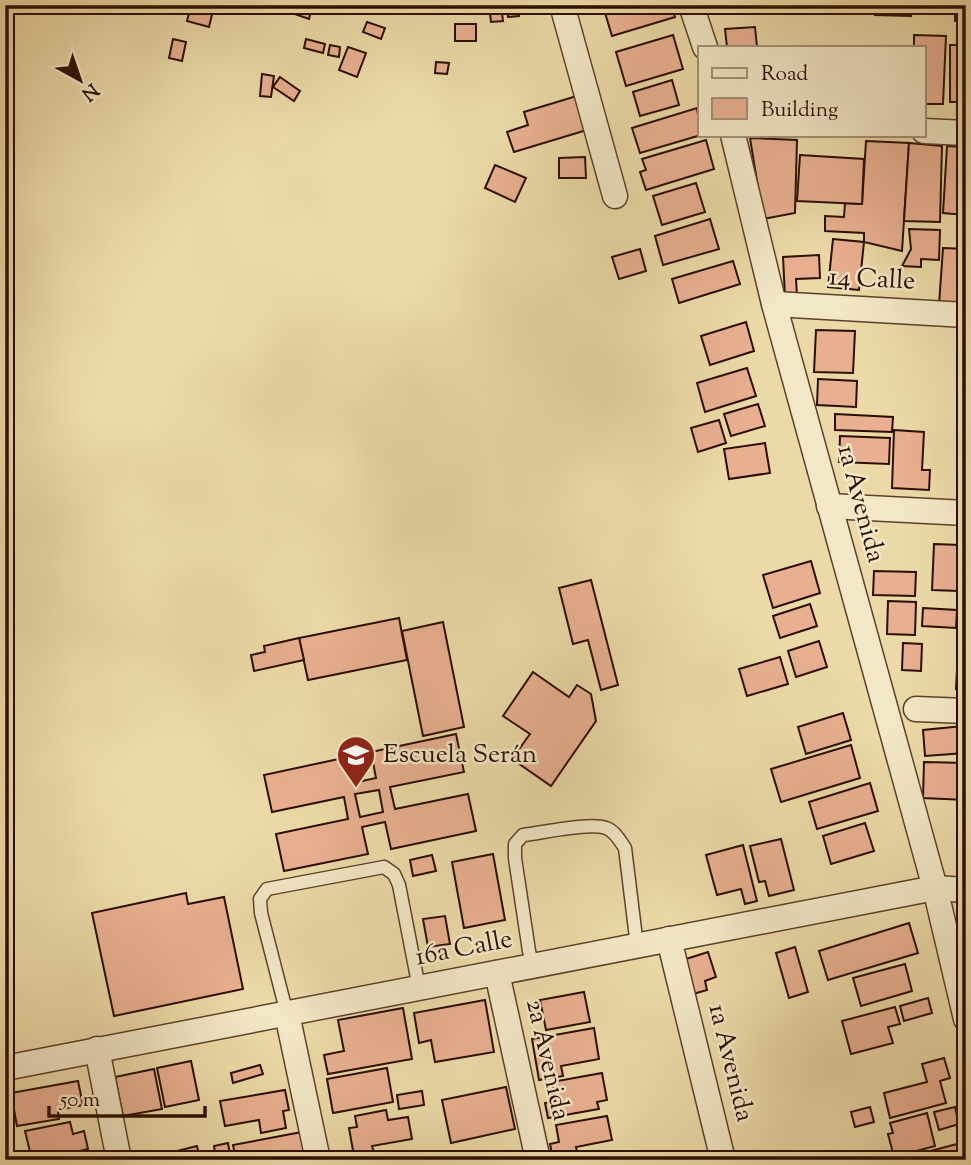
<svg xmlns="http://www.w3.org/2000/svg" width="971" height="1165" font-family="'Sorts Mill Goudy',serif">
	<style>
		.building { fill: #e8b091; stroke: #2c0e01; stroke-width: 2; fill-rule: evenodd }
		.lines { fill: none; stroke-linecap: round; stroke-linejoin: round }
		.lane-casing { stroke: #5c412a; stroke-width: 15 }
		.street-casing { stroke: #5c412a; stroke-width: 27 }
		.lane { stroke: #f2e7c6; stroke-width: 12 }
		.street { stroke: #f2e7c6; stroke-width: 24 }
		.labels { text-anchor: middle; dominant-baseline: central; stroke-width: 5; stroke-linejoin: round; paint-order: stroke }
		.street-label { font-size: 26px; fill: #2c0e01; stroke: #f2e7c6 }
		.poi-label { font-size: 26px; fill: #2c0e01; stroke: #f2e7c6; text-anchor: start }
	</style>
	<rect width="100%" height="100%" fill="#ebdaa7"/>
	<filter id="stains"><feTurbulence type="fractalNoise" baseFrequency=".00286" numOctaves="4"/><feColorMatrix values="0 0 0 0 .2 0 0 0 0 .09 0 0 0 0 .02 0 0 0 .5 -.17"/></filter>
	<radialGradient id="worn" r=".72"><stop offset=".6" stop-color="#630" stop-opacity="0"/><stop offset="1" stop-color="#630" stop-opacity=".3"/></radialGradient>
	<!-- building -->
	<g class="building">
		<polygon points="191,5 214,6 209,27 187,21"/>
		<polygon points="294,5 312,7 309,19 292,13"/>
		<polygon points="489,5 501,5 503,21 491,22"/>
		<polygon points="507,5 517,5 519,16 508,17"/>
		<polygon points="519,5 529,5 530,13 521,14"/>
		<polygon points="671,5 675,17 612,36 603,6"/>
		<polygon points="875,5 912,5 911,16 875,15"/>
		<rect x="955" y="5" width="11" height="16"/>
		<polygon points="367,22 385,28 381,39 363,32"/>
		<rect x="455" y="24" width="21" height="17"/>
		<polygon points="755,27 757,47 727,47 725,29"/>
		<polygon points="673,35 683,69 626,86 616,52"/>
		<polygon points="914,35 946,36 943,104 924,104 924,47 914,47"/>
		<polygon points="173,39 186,42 182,61 169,58"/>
		<polygon points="306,39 325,44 323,53 304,48"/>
		<polygon points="330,45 340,47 339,57 328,55"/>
		<rect x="950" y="45" width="16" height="57"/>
		<polygon points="348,47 366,53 357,77 339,70"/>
		<polygon points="436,62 449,63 447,74 435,73"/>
		<polygon points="262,74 274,76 271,97 260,96"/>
		<polygon points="280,77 300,91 294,101 273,87"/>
		<polygon points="672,80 679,105 640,116 633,92"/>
		<polygon points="580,95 590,129 514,152 507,132 528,125 524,112"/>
		<polygon points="697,108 701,135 640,153 632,128"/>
		<polygon points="750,138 797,140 795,213 763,219"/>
		<polygon points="706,140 714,169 646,190 640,172 646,170 642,159"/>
		<polygon points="866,141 909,143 902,251 864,242 864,233 825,231 825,216 844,217 845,203 862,204"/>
		<polygon points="909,143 942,146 940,222 904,221"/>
		<polygon points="947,146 966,147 966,215 943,213"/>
		<polygon points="800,155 864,159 862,204 797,201"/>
		<polygon points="585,157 586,178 559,178 559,158"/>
		<polygon points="495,165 526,178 515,202 485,188"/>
		<polygon points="696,183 705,212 662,225 653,196"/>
		<polygon points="710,219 719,249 663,265 655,236"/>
		<polygon points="909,229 940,230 939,260 921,259 921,267 902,266 911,249"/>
		<polygon points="833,239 864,242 859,290 828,287"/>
		<polygon points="943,248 966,249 966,307 939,305"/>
		<polygon points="640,249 646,271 619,279 612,257"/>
		<polygon points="819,255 820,278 796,279 797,296 785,297 783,257"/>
		<polygon points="733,261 740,284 679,303 672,279"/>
		<polygon points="746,322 754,351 710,365 701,336"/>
		<polygon points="816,330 855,331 853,373 814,372"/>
		<polygon points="747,368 756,396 705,412 697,383"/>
		<polygon points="818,379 857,381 856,407 817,405"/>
		<polygon points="758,404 765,426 731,436 724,414"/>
		<polygon points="835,414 893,417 892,432 835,430"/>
		<polygon points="719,420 726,443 698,452 691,428"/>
		<polygon points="894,430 924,432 922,470 930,470 929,490 892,488"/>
		<polygon points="840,436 890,438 889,464 839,462"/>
		<polygon points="765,443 770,473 729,479 724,449"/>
		<polygon points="934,544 960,545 958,591 932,590"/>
		<polygon points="811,561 820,593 773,608 763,575"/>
		<polygon points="874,571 916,572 915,596 873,595"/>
		<polygon points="591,580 618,685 601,690 588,640 573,644 559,588"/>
		<polygon points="888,601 916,602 915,635 887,634"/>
		<polygon points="810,604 817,626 780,638 773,616"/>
		<polygon points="923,608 957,610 956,628 922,626"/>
		<polygon points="399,618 407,660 308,680 299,638"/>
		<polygon points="443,622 464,727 423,736 402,631"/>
		<polygon points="959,631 966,631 966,690 956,689"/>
		<polygon points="299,638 304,660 254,671 251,655 265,652 264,646"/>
		<polygon points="819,641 827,667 796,677 788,651"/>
		<polygon points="903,643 922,644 921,671 902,670"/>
		<polygon points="780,657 788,684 747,696 739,669"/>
		<polygon points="533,672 569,697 577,685 591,694 596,721 551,786 512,759 530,734 503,716"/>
		<polygon points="843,713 851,740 806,754 798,727"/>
		<polygon points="963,726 965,753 925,756 923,730"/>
		<path d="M456,734L464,772L390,787L395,809L468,794L476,831L391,849L385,822L362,827L368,854L284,871L276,834L348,819L344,797L272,812L264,775L348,757L353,783L376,778L371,752ZM379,790L383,812L360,817L355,794Z"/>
		<polygon points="851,745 860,778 781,802 771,769"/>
		<polygon points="924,762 966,763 966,800 923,798"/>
		<polygon points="870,783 878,811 817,829 809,802"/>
		<polygon points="865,823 874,851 831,864 823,836"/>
		<polygon points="781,839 794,890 769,896 765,881 759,882 750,846"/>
		<polygon points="743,845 757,901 745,904 741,889 717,895 706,855"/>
		<polygon points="493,854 505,920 464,928 452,862"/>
		<polygon points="432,855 436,871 413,876 410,860"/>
		<polygon points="186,893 188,904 224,897 243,989 114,1016 92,913"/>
		<polygon points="445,916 450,944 428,947 423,919"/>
		<polygon points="909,923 918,953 828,980 819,951"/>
		<polygon points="795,947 808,992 789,998 776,953"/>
		<polygon points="708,952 716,977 705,981 707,990 693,994 683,960"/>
		<polygon points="905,964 912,991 861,1006 853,978"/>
		<polygon points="584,992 590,1022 546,1030 540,1000"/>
		<polygon points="928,998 932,1013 904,1021 900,1006"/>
		<polygon points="485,1000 494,1052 435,1062 431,1040 419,1043 414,1013"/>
		<polygon points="895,1007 900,1024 888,1027 893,1043 851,1054 842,1021"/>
		<polygon points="403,1008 412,1059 328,1074 324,1055 344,1051 338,1020"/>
		<polygon points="594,1028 599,1059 561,1066 563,1076 539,1080 532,1039"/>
		<polygon points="944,1058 950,1078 940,1081 946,1103 890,1118 884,1093 927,1082 922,1064"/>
		<polygon points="191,1061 199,1100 165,1107 157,1068"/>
		<polygon points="260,1065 263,1074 233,1083 231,1073"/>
		<polygon points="387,1068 393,1102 333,1113 327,1079"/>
		<polygon points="154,1069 162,1109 123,1116 115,1077"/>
		<polygon points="602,1073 607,1100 597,1102 599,1109 548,1118 545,1103 555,1101 552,1082"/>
		<polygon points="78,1081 83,1105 58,1110 59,1119 17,1126 11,1093"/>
		<polygon points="506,1087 515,1129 451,1143 442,1100"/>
		<polygon points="285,1090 289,1110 283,1111 286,1128 261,1133 259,1120 225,1126 220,1101"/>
		<polygon points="422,1091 424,1105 399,1109 397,1095"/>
		<polygon points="870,1107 874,1122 855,1127 851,1112"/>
		<polygon points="955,1107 959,1124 939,1130 934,1112"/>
		<polygon points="386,1110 388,1120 408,1117 412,1139 372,1146 374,1153 354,1156 349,1128 357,1127 355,1116"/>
		<polygon points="927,1113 935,1146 894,1157 888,1134 893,1133 890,1123"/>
		<polygon points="607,1116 612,1140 576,1147 578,1157 553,1160 550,1144 559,1142 556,1125"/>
		<polygon points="70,1122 73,1134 84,1131 88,1149 43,1160 32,1160 25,1131"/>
		<polygon points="302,1132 306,1154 296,1155 296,1160 236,1160 233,1145"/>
		<polygon points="10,1134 16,1160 5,1160 5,1135"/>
		<polygon points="228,1143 231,1160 216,1160 214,1146"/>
		<polygon points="957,1144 961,1160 905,1160 904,1158"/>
		<polygon points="197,1146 200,1160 141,1160"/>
		<polygon points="615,1155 616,1160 590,1160"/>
	</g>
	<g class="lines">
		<defs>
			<g id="lane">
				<path d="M533,966L529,951L515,858V844L523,835C542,833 590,822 606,828C615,831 620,841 625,848L637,946"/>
				<polyline points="287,1014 261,913 260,899 267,889 384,867 394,874 399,885 419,988"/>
			</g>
			<g id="street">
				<polyline points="562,5 615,196"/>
				<polyline points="691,5 705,47"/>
				<polyline points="924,131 966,133"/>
				<polyline points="733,135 774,304 935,888 966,1019"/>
				<polyline points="774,304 966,315"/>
				<polyline points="829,506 966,513"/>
				<polyline points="916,709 966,711"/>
				<polyline points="669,939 723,1160"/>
				<polyline points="497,973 538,1160"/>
				<polyline points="287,1014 318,1160"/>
				<polyline points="97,1049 119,1160"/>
				<polyline points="5,1068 935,888 966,890"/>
			</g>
		</defs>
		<!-- lane casing -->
		<use href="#lane" class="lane-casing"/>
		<!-- street casing -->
		<use href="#street" class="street-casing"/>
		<!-- lane -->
		<use href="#lane" class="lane"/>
		<!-- street -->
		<use href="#street" class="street"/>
	</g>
	<!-- icons -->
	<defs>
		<symbol id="school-pin" viewBox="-11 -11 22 30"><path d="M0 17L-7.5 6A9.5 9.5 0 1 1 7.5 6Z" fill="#8f2418" stroke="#f2e7c6"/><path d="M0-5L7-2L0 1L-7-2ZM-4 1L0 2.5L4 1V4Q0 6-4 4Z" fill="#fff"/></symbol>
	</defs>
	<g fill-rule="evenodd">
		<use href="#school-pin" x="334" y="733" width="44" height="60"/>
	</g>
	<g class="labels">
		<!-- street labels -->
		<g class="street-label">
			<text transform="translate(872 280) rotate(3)">14 Calle</text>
			<text transform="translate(860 504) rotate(75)">1a Avenida</text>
			<text transform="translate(464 949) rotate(-11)">16a Calle</text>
			<text transform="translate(547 1060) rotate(77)">2a Avenida</text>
			<text transform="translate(730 1063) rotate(76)">1a Avenida</text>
		</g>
		<!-- poi labels -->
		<g class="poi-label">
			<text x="383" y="755">Escuela Serán</text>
		</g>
	</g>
	<!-- margin -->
	<rect width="971" height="1165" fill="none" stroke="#ebdaa7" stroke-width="28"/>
	<rect x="7" y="7" width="957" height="1151" fill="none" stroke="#2c0e01" stroke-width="3.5"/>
	<rect x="14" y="14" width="943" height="1137" fill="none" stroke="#2c0e01" stroke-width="2"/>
	<!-- legend -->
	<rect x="698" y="46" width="228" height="91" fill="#f2e7c6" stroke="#a39077" stroke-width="2"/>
	<rect x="712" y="68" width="35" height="10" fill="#f2e7c6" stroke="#a39077" stroke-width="2"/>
	<text x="761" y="80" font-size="21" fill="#2c0e01">Road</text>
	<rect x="712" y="98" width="35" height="21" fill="#e8b091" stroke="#a39077" stroke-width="2"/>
	<text x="761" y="116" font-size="21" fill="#2c0e01">Building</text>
	<!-- north arrow -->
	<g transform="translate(80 80) rotate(140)" stroke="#f2e7c6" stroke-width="5" paint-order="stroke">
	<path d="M0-5L12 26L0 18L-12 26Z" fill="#2c0e01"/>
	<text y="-10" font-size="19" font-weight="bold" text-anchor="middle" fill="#2c0e01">N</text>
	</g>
	<!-- scale -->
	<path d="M49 1106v10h156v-10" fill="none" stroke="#2c0e01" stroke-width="3.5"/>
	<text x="60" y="1106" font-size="21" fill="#2c0e01" stroke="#f2e7c6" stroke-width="5" paint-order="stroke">50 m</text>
	<rect width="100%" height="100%" filter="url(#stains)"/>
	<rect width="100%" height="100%" fill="url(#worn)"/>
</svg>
